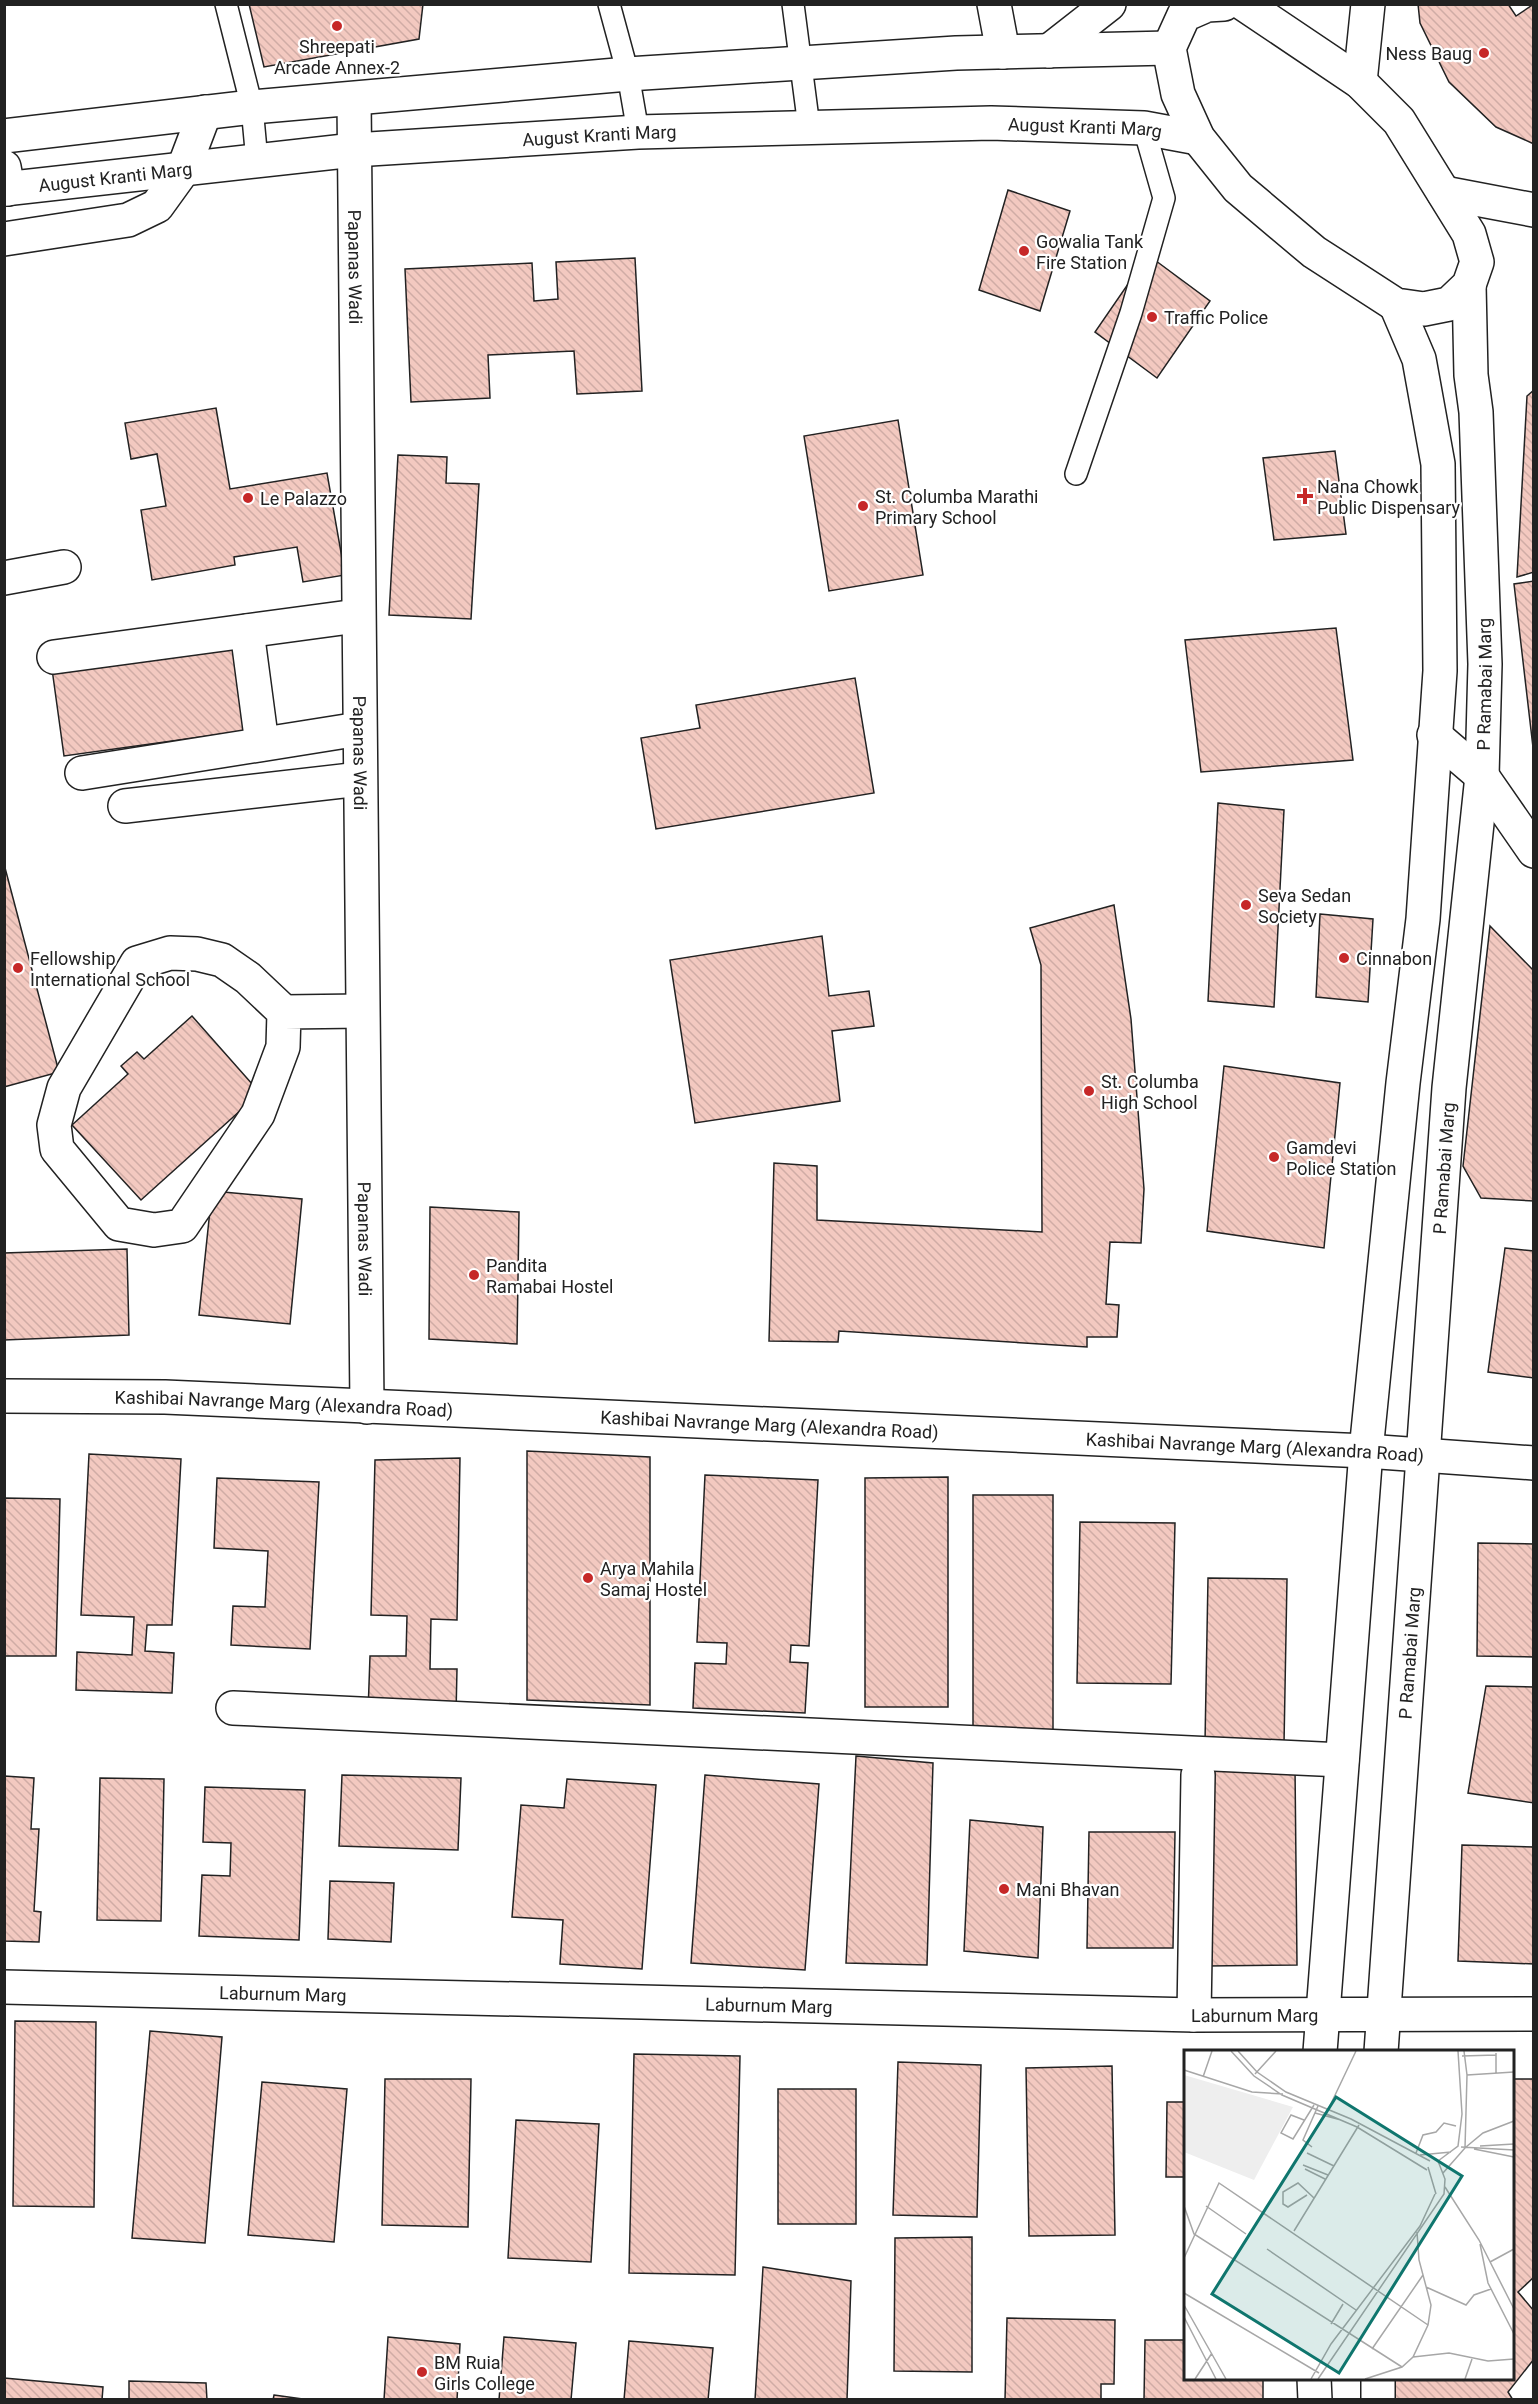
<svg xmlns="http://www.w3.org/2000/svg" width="1538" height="2404" font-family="Roboto,sans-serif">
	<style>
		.building { fill: url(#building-back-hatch); stroke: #222; stroke-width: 1.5 }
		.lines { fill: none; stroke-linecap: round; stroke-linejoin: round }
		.lane-casing { stroke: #222; stroke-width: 24 }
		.street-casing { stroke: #222; stroke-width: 36 }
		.secondary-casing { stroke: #222; stroke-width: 36 }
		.lane { stroke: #fff; stroke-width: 21 }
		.street { stroke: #fff; stroke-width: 33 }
		.secondary { stroke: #fff; stroke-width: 33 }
		.poi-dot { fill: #c62828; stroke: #fff; stroke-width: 2 }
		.labels { text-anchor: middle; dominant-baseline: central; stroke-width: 4.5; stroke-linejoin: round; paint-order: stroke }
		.poi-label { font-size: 18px; fill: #222; stroke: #fff; text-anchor: start }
		.street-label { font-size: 18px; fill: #222; stroke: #fff }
		.inset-road { fill: none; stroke: #a7a7a7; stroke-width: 1.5 }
		.view { fill: #0f766e; fill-opacity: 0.15; stroke: #0f766e; stroke-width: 3 }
		.inset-edge { fill: none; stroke: #222; stroke-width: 3 }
	</style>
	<defs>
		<pattern id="building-back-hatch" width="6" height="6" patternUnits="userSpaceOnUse" patternTransform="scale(1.5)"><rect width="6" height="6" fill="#f3c9c0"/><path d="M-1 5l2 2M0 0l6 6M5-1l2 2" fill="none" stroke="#d0aca5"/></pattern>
	</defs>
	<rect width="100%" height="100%" fill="#fff"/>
	<!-- building -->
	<g class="building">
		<polygon points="249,4 423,4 419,39 264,67"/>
		<polygon points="1418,4 1508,4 1516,16 1534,4 1534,144 1496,127 1449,82 1420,23"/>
		<polygon points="1008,190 1070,211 1040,311 979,290"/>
		<polygon points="1148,255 1210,301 1157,378 1095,332"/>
		<polygon points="635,258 642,391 577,394 574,351 488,355 490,398 411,402 405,269 532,263 534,301 558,299 556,262"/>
		<polygon points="1534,390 1534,572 1517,577 1527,396"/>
		<polygon points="216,408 230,489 327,473 345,575 303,582 297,547 234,557 235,565 152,580 141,510 166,506 157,454 131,459 125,423"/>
		<polygon points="898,420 923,575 829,591 804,436"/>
		<polygon points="1335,451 1346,534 1274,540 1263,458"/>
		<polygon points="398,455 447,457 446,483 479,484 471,619 389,615"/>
		<polygon points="1534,581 1534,756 1514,584"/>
		<polygon points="1336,628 1353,760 1201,772 1185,640"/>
		<polygon points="232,643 244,731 64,756 52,669"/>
		<polygon points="855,678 874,793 656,829 641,738 700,728 696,705"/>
		<polygon points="1218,803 1284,810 1274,1007 1208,1001"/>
		<polygon points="4,864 59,1072 4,1087"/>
		<polygon points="1114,905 1131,1019 1144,1189 1141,1243 1110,1242 1106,1304 1119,1305 1117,1337 1087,1337 1087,1347 839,1331 838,1342 769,1341 774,1163 817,1166 817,1220 1042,1232 1041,965 1030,928"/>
		<polygon points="1320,914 1373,919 1368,1002 1316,997"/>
		<polygon points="1490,926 1534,971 1534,1201 1481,1198 1463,1166"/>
		<polygon points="822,936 829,996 869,991 874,1026 832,1031 840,1101 695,1123 670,960"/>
		<polygon points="192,1016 260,1093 141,1200 72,1125 128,1074 121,1066 137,1052 144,1059"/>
		<polygon points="1224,1066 1340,1083 1324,1248 1207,1231"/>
		<polygon points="212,1191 302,1199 290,1324 199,1315"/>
		<polygon points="430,1207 519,1212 517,1344 429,1339"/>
		<polygon points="1505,1248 1534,1251 1534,1378 1488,1372"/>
		<polygon points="127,1249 129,1335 4,1340 4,1253"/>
		<polygon points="527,1451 650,1457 650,1705 527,1700"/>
		<polygon points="89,1454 181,1459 172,1625 147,1625 145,1651 174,1653 172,1693 76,1690 77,1652 132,1655 134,1617 81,1615"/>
		<polygon points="460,1458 457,1620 431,1619 430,1669 457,1669 456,1714 368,1713 370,1656 406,1656 407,1616 371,1615 375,1460"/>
		<polygon points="705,1475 818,1480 809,1646 791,1645 790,1662 808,1663 805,1713 693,1708 695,1663 726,1664 727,1643 697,1642"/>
		<polygon points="948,1477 948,1707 865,1707 865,1478"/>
		<polygon points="217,1478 319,1482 310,1649 231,1645 233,1606 265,1607 268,1551 214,1548"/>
		<rect x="973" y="1495" width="80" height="242"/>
		<polygon points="4,1498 60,1499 56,1656 4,1656"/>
		<polygon points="1080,1522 1175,1523 1171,1684 1077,1683"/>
		<polygon points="1478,1543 1534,1544 1534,1657 1477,1656"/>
		<polygon points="1208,1578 1287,1579 1284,1744 1205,1742"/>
		<polygon points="1486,1686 1534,1687 1534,1803 1468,1793"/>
		<polygon points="856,1756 933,1763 927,1965 846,1963"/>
		<polygon points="1206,1767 1295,1767 1297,1965 1207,1966"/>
		<polygon points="342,1775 461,1778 458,1850 339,1846"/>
		<polygon points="705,1775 819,1784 805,1970 691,1963"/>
		<polygon points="4,1776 34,1778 31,1829 39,1829 34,1911 41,1912 39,1942 4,1941"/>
		<polygon points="100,1778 164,1779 161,1921 97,1920"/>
		<polygon points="567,1779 656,1785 642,1969 560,1964 563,1920 512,1917 521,1805 564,1808"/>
		<polygon points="205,1787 305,1790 299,1940 199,1936 202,1875 230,1876 231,1843 203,1842"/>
		<polygon points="970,1820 1043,1827 1038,1958 964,1951"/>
		<polygon points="1089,1832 1175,1832 1173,1948 1087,1948"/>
		<polygon points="1462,1845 1534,1847 1534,1964 1458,1961"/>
		<polygon points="330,1881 394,1883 391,1942 328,1939"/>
		<polygon points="15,2021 96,2022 94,2207 13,2206"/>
		<polygon points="150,2031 222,2037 205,2243 132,2238"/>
		<polygon points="634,2054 740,2056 735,2275 629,2273"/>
		<polygon points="898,2062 981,2065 977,2217 893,2215"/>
		<polygon points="1112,2066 1115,2235 1029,2236 1026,2068"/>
		<polygon points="385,2079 471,2079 468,2227 382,2225"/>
		<polygon points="1512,2079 1534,2079 1534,2277 1518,2292 1534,2311 1534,2359 1508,2392 1513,2400 1392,2400 1392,2378 1512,2378"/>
		<polygon points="262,2082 347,2089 334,2242 248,2235"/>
		<rect x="778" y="2089" width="78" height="135"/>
		<polygon points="1167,2102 1186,2102 1186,2177 1166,2177"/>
		<polygon points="516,2120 599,2124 591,2262 508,2258"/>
		<rect x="1184" y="2215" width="2" height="73"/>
		<polygon points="972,2237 972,2372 894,2371 895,2238"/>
		<polygon points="763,2267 851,2281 847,2400 755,2400"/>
		<polygon points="1007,2318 1115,2320 1114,2384 1101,2384 1101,2400 1005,2400"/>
		<polygon points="388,2337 460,2344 457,2400 384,2400"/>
		<polygon points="504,2337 576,2343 571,2400 499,2400"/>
		<polygon points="1145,2340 1186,2340 1186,2378 1263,2378 1263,2400 1144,2400"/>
		<polygon points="629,2341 713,2348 708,2400 624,2400"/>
		<polygon points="4,2378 103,2387 102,2400 4,2400"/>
		<polygon points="129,2381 206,2383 207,2400 129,2400"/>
		<polygon points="274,2395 310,2400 273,2400"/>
	</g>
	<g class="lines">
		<defs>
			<g id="lane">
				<polyline points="226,4 252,107 257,161"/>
				<polyline points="609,4 628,74 638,132"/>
				<polyline points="793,4 809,127"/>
				<polyline points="1076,474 1131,313 1164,198 1144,128"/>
			</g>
			<g id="street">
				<polyline points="994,4 1003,52"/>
				<path id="s1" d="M354,99L367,1407"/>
				<polyline points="4,167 8,189"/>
				<polyline points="4,239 128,220 157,206 183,170 205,112"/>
				<polyline points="4,578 64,567"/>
				<polyline points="247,631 262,744"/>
				<polyline points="54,657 357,616"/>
				<polyline points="1434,735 1482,776 1534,851"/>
				<polyline points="82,773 359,729"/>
				<polyline points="125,806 360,779"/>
				<polyline points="284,1012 283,1047 258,1114 182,1226 154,1230 119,1224 57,1149 54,1125 64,1088 137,963 170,953 197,954 222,960 248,978 284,1012 362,1011"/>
				<path id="s2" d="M4,1396L165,1397L1366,1451L1534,1463"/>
				<polyline points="233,1708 1342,1760"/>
				<path id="s3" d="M4,1987L1194,2015L1534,2014"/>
				<polyline points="1194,2015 1198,1775"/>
			</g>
			<g id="secondary">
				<polyline points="1224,4 1207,5 1184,15 1169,48 1178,94 1198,138 1238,188 1314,252 1396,305 1424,309 1449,304 1469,285 1477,262 1469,234 1399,121 1360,82 1244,4"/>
				<polyline points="1049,51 1109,4"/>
				<polyline points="1360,82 1368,4"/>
				<polyline points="4,136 252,107 628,74 956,53 1169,48"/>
				<path id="s4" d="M4,189L354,150L638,132L991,123L1144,128L1198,138"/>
				<polyline points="1444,193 1534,210"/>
				<polyline points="1320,2052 1366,1451 1403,1083 1423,919 1440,671 1438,464 1419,359 1396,305"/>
				<path id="s5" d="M1381,2052L1449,1088L1482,776L1485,664L1476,412L1471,375L1469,285"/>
				<polyline points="1314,2378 1315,2400"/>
				<polyline points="1378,2378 1378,2400"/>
			</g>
		</defs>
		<!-- lane casing -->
		<use href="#lane" class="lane-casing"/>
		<!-- street casing -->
		<use href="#street" class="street-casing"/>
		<!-- secondary casing -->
		<use href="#secondary" class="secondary-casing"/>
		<!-- lane -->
		<use href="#lane" class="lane"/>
		<!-- street -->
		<use href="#street" class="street"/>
		<!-- secondary -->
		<use href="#secondary" class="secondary"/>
	</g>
	<!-- markers -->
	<g class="poi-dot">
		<circle cx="337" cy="26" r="6"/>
		<circle cx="1484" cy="53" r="6"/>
		<circle cx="1024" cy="251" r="6"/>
		<circle cx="1152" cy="317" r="6"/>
		<path d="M1302 487h6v6h6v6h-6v6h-6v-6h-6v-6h6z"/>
		<circle cx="248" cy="498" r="6"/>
		<circle cx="863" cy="506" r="6"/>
		<circle cx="1246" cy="905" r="6"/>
		<circle cx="1344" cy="958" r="6"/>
		<circle cx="18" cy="968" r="6"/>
		<circle cx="1089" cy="1091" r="6"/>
		<circle cx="1274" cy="1157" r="6"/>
		<circle cx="474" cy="1275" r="6"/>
		<circle cx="588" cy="1578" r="6"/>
		<circle cx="1004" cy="1889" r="6"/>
		<circle cx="422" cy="2372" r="6"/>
	</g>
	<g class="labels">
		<!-- poi labels -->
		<g class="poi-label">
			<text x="337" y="46" text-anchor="middle">Shreepati<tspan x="337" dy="21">Arcade Annex-2</tspan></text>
			<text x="1472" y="53" text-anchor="end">Ness Baug</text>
			<text x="1036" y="241">Gowalia Tank<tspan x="1036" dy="21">Fire Station</tspan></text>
			<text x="1164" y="317">Traffic Police</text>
			<text x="1317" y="486">Nana Chowk<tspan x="1317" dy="21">Public Dispensary</tspan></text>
			<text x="875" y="496">St. Columba Marathi<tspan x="875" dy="21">Primary School</tspan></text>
			<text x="260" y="498">Le Palazzo</text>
			<text x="1258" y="895">Seva Sedan<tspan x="1258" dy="21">Society</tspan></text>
			<text x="30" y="958">Fellowship<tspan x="30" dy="21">International School</tspan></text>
			<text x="1356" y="958">Cinnabon</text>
			<text x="1101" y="1081">St. Columba<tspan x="1101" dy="21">High School</tspan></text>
			<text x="1286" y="1147">Gamdevi<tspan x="1286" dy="21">Police Station</tspan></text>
			<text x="486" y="1265">Pandita<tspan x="486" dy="21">Ramabai Hostel</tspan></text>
			<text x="600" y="1568">Arya Mahila<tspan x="600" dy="21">Samaj Hostel</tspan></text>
			<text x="1016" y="1889">Mani Bhavan</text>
			<text x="434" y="2362">BM Ruia<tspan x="434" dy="21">Girls College</tspan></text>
		</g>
		<!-- street labels -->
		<g class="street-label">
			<text stroke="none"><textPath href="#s4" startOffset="1084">August Kranti Marg</textPath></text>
			<text stroke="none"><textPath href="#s4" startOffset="598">August Kranti Marg</textPath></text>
			<text stroke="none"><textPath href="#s4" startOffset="112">August Kranti Marg</textPath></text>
			<text stroke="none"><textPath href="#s1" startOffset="168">Papanas Wadi</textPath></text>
			<text stroke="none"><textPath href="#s5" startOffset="1372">P Ramabai Marg</textPath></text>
			<text stroke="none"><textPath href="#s1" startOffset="654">Papanas Wadi</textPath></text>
			<text stroke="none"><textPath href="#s5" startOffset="886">P Ramabai Marg</textPath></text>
			<text stroke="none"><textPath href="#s1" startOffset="1140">Papanas Wadi</textPath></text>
			<text stroke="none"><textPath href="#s2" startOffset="280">Kashibai Navrange Marg (Alexandra Road)</textPath></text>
			<text stroke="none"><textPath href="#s2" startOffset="766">Kashibai Navrange Marg (Alexandra Road)</textPath></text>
			<text stroke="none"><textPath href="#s2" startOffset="1252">Kashibai Navrange Marg (Alexandra Road)</textPath></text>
			<text stroke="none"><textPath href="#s5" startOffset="400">P Ramabai Marg</textPath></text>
			<text stroke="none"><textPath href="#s3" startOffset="279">Laburnum Marg</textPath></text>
			<text stroke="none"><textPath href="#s3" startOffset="765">Laburnum Marg</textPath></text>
			<text stroke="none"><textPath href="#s3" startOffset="1251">Laburnum Marg</textPath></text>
		</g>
	</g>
	<!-- overview -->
	<g transform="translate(1184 2050)">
		<rect width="330" height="330" fill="#fff"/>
		<path d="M0,25L109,57L70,130L0,102Z" fill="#eee"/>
		<path class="inset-road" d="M47,1L70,26L98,45L173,77L243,120M54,1L73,22L102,42L167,69L246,111M312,3V23M278,6L312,5M0,20L68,42L99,44M71,24L92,1M283,25L330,22M19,27L28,1M143,62L172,1M131,63L157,70M120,70L107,65L97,83L109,89L130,55M296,96L330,94M128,97L119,90L134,56M277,97L330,100M282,97L299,83L330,71M290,99L330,107M123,103L150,116M232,103L239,85L252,82L260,73L272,76M236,105L267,102M254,111L274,96L278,64L274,1M119,115L144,125M244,117L252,144M121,119L141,129M259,123L281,98L283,25L280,1M261,137L295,190L330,259M123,145L104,157L99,154V142L114,133L130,148M0,156L10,184L218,317M22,156L62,184M110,181L175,75M296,194L304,233L330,284M83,199L172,260M0,208L35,133L244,275M306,212L330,199M242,237L282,255L290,245L307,239M0,243L135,323M0,255L42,329M0,267L32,329M147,274L159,254M188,299L239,225M229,307L265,303L304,311L330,309M11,329L28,303M127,329L147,294L236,176L251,144M134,329L260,144L261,129L254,111M181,329L218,317L229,307L244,275L247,255L235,210L233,182M281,329L288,309"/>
		<path class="view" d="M152,47L278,126L155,323L28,244Z"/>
		<rect width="330" height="330" class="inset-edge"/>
	</g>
	<!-- border -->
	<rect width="1538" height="2404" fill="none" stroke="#222222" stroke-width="12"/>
</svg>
